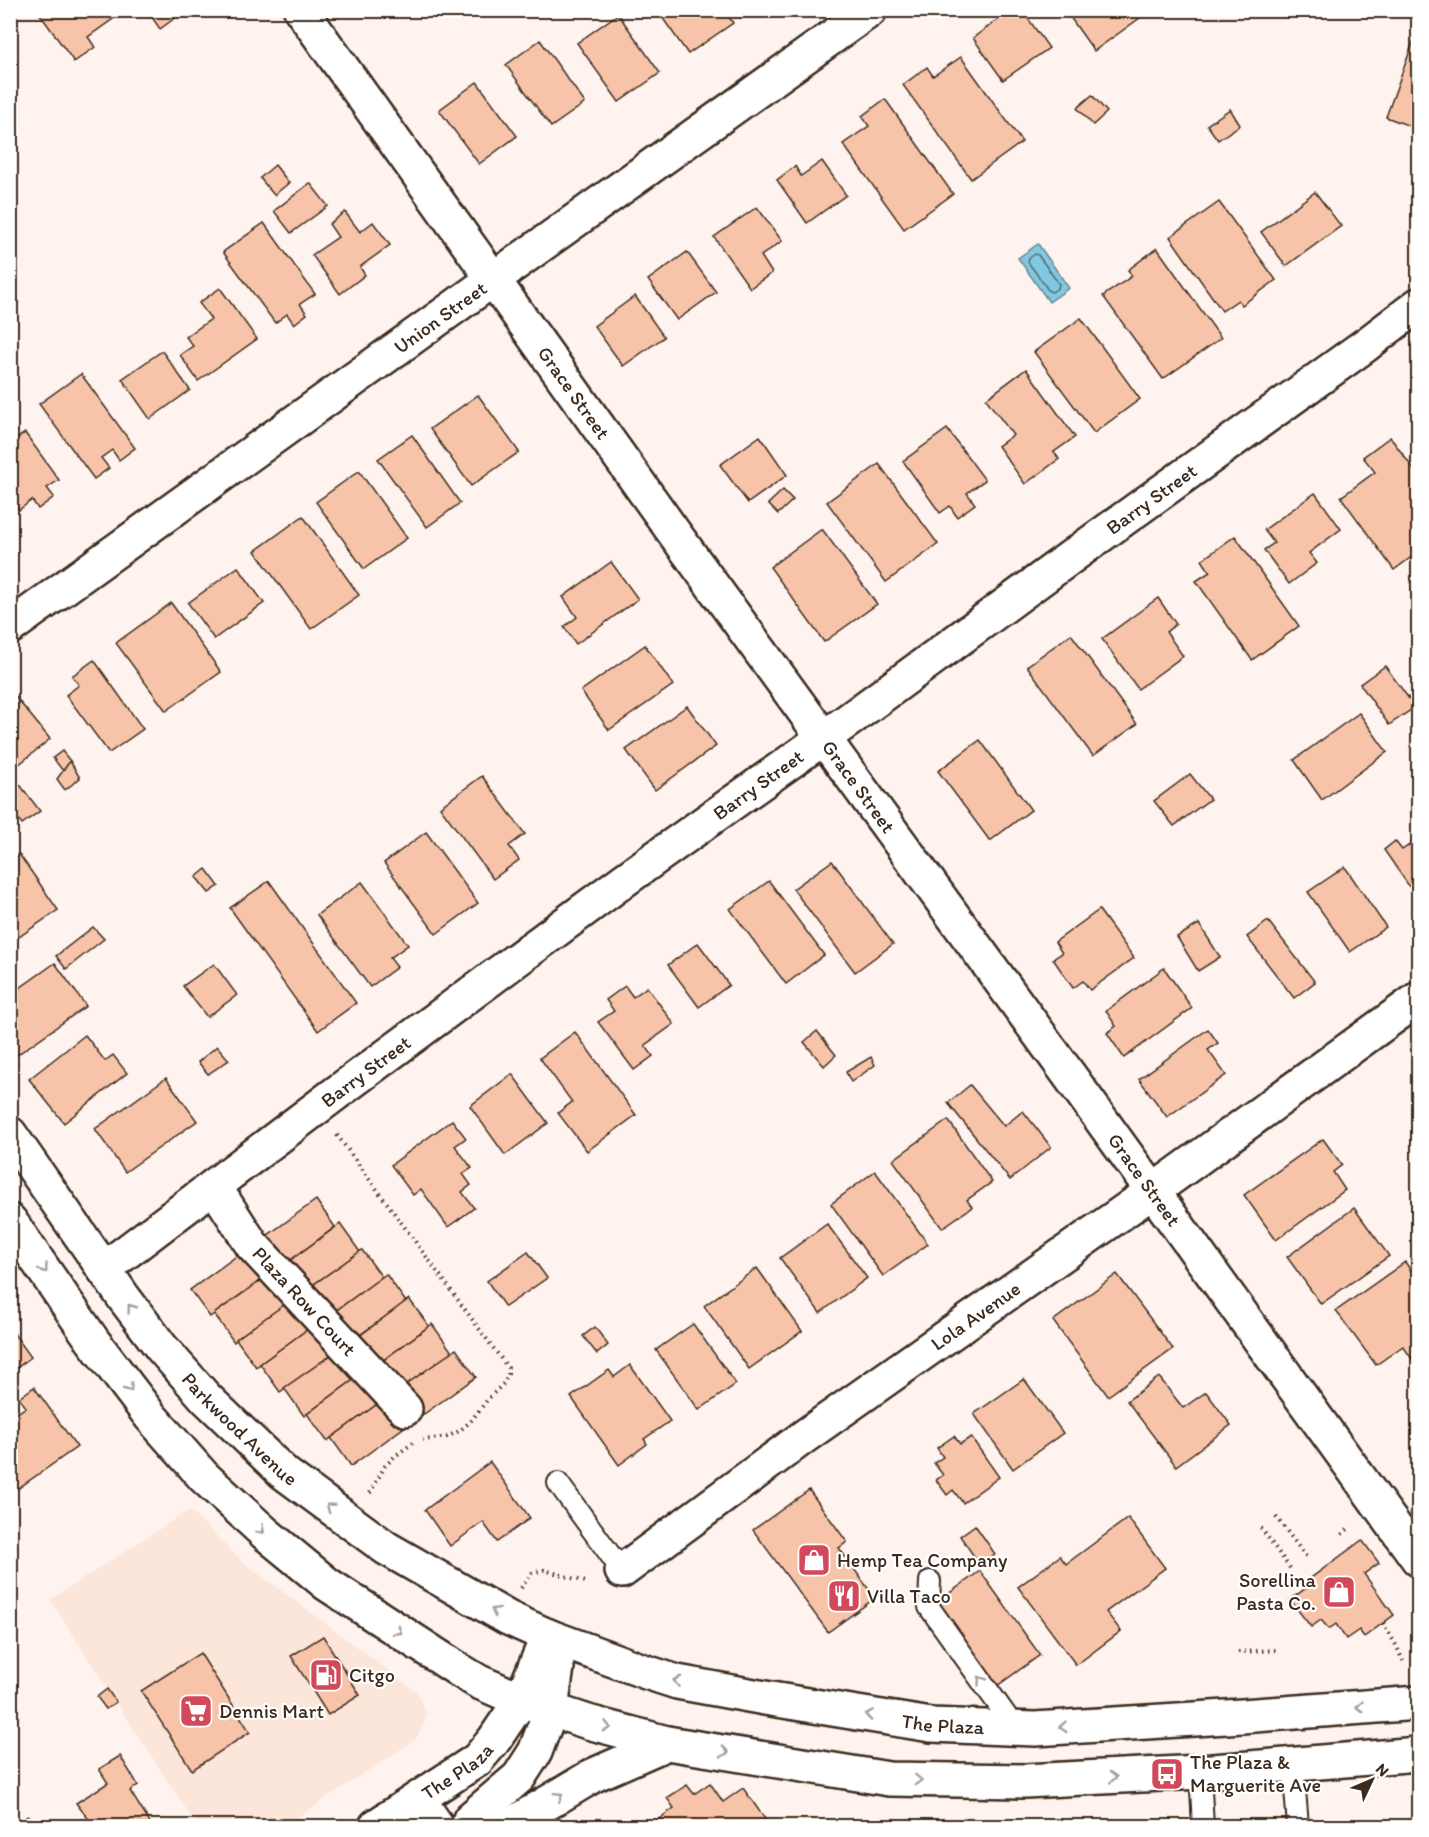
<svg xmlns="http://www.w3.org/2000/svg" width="1429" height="1837" font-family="Itim,sans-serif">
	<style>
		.built { fill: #fce5d9 }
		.water { fill: #80c9e1; stroke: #648993; stroke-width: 1.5 }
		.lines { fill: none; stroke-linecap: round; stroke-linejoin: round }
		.shore { stroke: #576a6c; stroke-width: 1.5 }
		.building { fill: #f8c4a9; stroke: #3b2a1e; stroke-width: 1.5 }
		.service-casing { stroke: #3b2a1e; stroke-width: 24 }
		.minor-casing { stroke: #3b2a1e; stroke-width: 38 }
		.secondary-casing { stroke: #3b2a1e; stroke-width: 38 }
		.path { stroke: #3b2a1e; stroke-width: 4; stroke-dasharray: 1.5 4.5; stroke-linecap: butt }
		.service { stroke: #fff; stroke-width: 20 }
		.minor { stroke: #fff; stroke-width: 33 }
		.secondary { stroke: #fff; stroke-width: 33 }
		.oneway { stroke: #a79f9a }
		.labels { text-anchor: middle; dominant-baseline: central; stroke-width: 4.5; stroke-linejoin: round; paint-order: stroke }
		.street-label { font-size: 20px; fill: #3b2a1e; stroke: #fff }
		.poi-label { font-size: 20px; fill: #3b2a1e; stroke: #fff; text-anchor: start }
	</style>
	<rect width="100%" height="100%" fill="#fef3ee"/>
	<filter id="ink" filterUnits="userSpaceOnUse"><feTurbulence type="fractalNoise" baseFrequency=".0167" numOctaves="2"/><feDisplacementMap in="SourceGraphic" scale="12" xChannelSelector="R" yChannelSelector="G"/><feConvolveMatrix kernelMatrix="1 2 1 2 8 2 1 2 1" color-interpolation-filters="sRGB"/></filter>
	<g filter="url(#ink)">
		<!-- built -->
		<polygon class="built" points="189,1510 243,1562 417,1692 427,1716 416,1739 284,1826 197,1826 50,1600"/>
		<!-- water -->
		<polygon class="water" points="1038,244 1069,288 1049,302 1018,258"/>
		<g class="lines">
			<!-- shore -->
			<polygon class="shore" points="1035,254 1038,255 1059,284 1058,288 1052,292 1049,291 1028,262 1029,258"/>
		</g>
		<!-- building -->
		<g class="building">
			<polygon points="37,10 106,10 113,19 88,37 95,47 74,62"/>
			<polygon points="147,10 186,10 160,29"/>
			<polygon points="657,10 724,10 733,23 688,54"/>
			<polygon points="1011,10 1022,10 1049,48 1003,80 973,38"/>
			<polygon points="1065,10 1151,10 1094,51"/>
			<polygon points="618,14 660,73 619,102 577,43"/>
			<polygon points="1415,37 1418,38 1418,129 1386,117"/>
			<polygon points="540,40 585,103 551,127 506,65"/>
			<polygon points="961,57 1022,142 971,179 903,85 927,67 933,76"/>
			<polygon points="477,82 517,136 479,164 439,110"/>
			<polygon points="1092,95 1107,112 1093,125 1077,108"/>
			<polygon points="885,99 953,194 904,229 843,144 869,126 862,116"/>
			<polygon points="1230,109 1240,125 1218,140 1207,125"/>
			<polygon points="822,161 846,195 807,223 777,180 795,166 801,176"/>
			<polygon points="275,165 289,183 274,195 260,178"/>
			<polygon points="310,183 328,206 291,233 274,211"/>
			<polygon points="1315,192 1341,226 1286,266 1261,232"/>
			<polygon points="1219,202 1276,280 1242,305 1238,300 1222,311 1170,237"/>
			<polygon points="757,207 782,241 761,256 772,273 750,288 714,237"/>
			<polygon points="345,212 360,232 373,222 390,245 360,267 365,275 340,294 312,255 338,237 329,224"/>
			<polygon points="264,223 315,294 300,304 307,314 294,324 287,314 275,323 223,252"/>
			<polygon points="1157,248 1221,338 1163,379 1103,296 1132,276 1128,270"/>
			<polygon points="687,252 716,292 677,320 648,280"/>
			<polygon points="220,288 257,339 198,381 180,355 193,346 186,337 211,319 199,303"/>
			<polygon points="635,296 664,337 623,366 594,326"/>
			<polygon points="1081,318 1140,399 1094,433 1034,352"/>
			<polygon points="162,351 190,390 150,419 122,379"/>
			<polygon points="1026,369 1075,437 1054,452 1059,459 1025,484 998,446 1013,435 986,399"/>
			<polygon points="81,374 135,448 119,460 112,450 101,458 109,468 94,479 39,404"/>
			<polygon points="478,395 519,452 471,486 430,429"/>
			<polygon points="947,429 985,480 967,493 975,504 957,517 950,506 940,513 903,461"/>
			<polygon points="25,433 59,480 47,488 54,497 38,509 32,500 19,510 10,498 10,443"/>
			<polygon points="412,435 460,503 427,527 378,459"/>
			<polygon points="760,436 787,475 748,503 720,465"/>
			<polygon points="1390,437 1418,475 1418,552 1394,570 1341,497 1375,472 1363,457"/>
			<polygon points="879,464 938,544 886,582 827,502"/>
			<polygon points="359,471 407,538 364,569 316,502"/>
			<polygon points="783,490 793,500 778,514 768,504"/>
			<polygon points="1315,493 1341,529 1309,553 1317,563 1289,584 1264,550 1274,543 1264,530"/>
			<polygon points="303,516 359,595 311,629 255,551"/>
			<polygon points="822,529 877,604 824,642 770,567"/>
			<polygon points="1235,536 1299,626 1252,660 1196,581 1210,572 1202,560"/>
			<polygon points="611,562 638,599 576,644 564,627 577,617 563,597"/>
			<polygon points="238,567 264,603 214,639 188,603"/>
			<polygon points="1158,598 1176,624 1166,632 1183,656 1138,689 1102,639"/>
			<polygon points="171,603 221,672 166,711 116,643"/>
			<polygon points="1071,634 1137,724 1093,756 1027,666"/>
			<polygon points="645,645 673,685 609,730 581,691"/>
			<polygon points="94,660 143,729 109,753 66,695 79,685 72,676"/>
			<polygon points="1385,666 1415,707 1389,725 1360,684"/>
			<polygon points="14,695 50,739 17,766 10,757 10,698"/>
			<polygon points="687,706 716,746 655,790 626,750"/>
			<polygon points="1359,713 1387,752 1322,800 1294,760"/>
			<polygon points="980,740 1031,810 990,841 938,771"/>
			<polygon points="62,751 70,761 63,771 53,758"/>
			<polygon points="70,761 80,778 65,790 57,779"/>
			<polygon points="1190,774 1210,799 1174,826 1154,801"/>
			<polygon points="482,776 525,834 509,846 519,860 493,879 440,807"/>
			<polygon points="14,777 40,811 22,824 10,808 10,779"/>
			<polygon points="426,832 478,903 436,934 384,863"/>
			<polygon points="1418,839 1418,884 1411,889 1384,850 1395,841 1402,850"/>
			<polygon points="19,854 58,910 10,943 10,860"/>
			<polygon points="832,861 893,944 855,972 793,889"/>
			<polygon points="1345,867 1386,927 1350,952 1308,892"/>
			<polygon points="206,869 219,886 209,893 196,877"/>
			<polygon points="269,881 356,1003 318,1031 230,908"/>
			<polygon points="769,881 824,955 786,984 730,909"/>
			<polygon points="362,882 408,945 390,958 397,967 370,987 317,915"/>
			<polygon points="1099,910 1134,958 1090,990 1083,981 1073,988 1053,959 1062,953 1055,942"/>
			<polygon points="1268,921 1315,982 1294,998 1247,937"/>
			<polygon points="1199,924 1220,957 1198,971 1177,937"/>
			<polygon points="93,927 104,939 66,969 56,956"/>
			<polygon points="698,943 729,985 699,1007 668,965"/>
			<polygon points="55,963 86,1006 14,1057 10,1052 10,995"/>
			<polygon points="214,964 237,995 207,1017 183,986"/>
			<polygon points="1164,968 1192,1008 1124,1058 1107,1033 1116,1026 1106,1011"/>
			<polygon points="625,986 633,997 647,987 674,1024 645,1045 653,1056 634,1070 598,1022 614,1011 606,1000"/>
			<polygon points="1208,1029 1218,1043 1208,1050 1226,1075 1167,1117 1139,1079"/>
			<polygon points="817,1031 836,1055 824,1066 804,1042"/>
			<polygon points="575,1032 636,1115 587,1151 558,1113 572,1102 540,1058"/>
			<polygon points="85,1035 105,1061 113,1055 127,1073 64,1123 29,1079"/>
			<polygon points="217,1046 229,1060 208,1074 198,1062"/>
			<polygon points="871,1057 875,1065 851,1082 846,1072"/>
			<polygon points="512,1074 548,1123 505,1155 470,1106"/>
			<polygon points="166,1078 197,1121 125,1172 95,1129"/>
			<polygon points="970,1085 1004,1126 1023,1111 1051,1147 1010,1180 948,1103"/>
			<polygon points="452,1120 466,1138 455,1146 472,1168 463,1174 471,1185 462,1192 474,1208 448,1227 421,1189 413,1195 391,1165"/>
			<polygon points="948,1120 992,1182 967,1200 972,1207 942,1228 893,1160"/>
			<polygon points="1323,1139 1342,1165 1333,1172 1345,1190 1276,1240 1244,1195"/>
			<polygon points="875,1171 928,1244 883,1276 831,1204"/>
			<polygon points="316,1200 335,1227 284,1265 264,1238"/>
			<polygon points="1354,1208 1389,1256 1321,1304 1287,1257"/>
			<polygon points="340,1224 360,1252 307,1289 288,1262"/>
			<polygon points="827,1224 867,1278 820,1313 780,1258"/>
			<polygon points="362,1250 382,1277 330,1315 310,1287"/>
			<polygon points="242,1252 262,1279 210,1317 190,1290"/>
			<polygon points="528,1252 547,1278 505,1307 487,1281"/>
			<polygon points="1405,1262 1418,1280 1418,1316 1415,1318 1418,1323 1418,1354 1412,1359 1403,1346 1376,1365 1336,1311"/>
			<polygon points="757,1268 802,1331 749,1369 704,1306"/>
			<polygon points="386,1274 406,1302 354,1339 334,1312"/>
			<polygon points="1117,1274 1173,1349 1108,1396 1053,1321"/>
			<polygon points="266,1277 286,1304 234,1342 214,1314"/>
			<polygon points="409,1299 429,1326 378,1364 358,1337"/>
			<polygon points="288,1302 308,1329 256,1367 236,1339"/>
			<polygon points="432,1324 452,1352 401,1389 381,1362"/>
			<polygon points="693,1324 736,1384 699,1410 656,1350"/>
			<polygon points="312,1326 332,1354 280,1392 260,1364"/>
			<polygon points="595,1327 608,1345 597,1354 583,1336"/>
			<polygon points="10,1328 31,1357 10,1373"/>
			<polygon points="456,1349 476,1377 424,1414 404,1386"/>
			<polygon points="337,1351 356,1378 304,1416 284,1388"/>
			<polygon points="630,1365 670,1421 644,1439 647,1444 619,1465 571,1397 609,1370 614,1377"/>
			<polygon points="359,1376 379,1403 327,1441 307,1414"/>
			<polygon points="1159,1377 1183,1408 1206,1392 1231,1425 1176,1466 1127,1401"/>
			<polygon points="1024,1379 1063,1433 1013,1469 974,1414"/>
			<polygon points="34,1387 77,1447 10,1494 10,1418 26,1407 19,1398"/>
			<polygon points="383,1400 403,1428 351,1466 331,1438"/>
			<polygon points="954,1436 960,1444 971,1437 999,1477 963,1503 953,1490 947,1495 936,1480 943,1475 934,1463 943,1457 937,1448"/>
			<polygon points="490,1462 530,1518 497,1542 483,1522 450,1546 425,1510"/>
			<polygon points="809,1490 847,1542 839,1548 875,1598 828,1632 753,1530"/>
			<polygon points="1128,1518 1165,1568 1106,1612 1121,1631 1076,1665 1018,1587 1060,1556 1066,1564"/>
			<polygon points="975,1525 995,1554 980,1565 960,1536"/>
			<polygon points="1362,1540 1379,1563 1364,1574 1394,1615 1364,1637 1359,1630 1346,1639 1336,1624 1329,1629 1321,1620 1311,1627 1290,1600 1310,1585 1307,1581"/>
			<polygon points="980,1571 1040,1655 997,1686 936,1603"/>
			<polygon points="323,1636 360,1695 328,1715 291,1656"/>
			<polygon points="200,1653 250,1732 192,1770 141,1691"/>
			<polygon points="107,1689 116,1702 106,1709 97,1697"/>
			<polygon points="120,1756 138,1785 130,1791 152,1826 94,1826 76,1803 108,1783 99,1769"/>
			<polygon points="710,1783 723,1802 743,1788 770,1826 664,1826 659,1819 674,1808 667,1798 687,1785 694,1794"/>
			<polygon points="28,1816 36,1826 13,1826"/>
			<polygon points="952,1821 952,1826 888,1826 888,1823"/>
		</g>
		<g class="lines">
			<defs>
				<g id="service">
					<polyline points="558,1483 622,1571"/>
					<polyline points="930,1581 929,1607 1015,1728"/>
					<polyline points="1293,1765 1298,1826"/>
					<polyline points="1200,1772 1203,1826"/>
				</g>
				<g id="minor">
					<path id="s1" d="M301,10L672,530L1069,1075L1418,1559"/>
					<path id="s2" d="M10,627L492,280L870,10"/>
					<path id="s3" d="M214,1186L252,1245L405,1409"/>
					<path id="s4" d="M104,1269L335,1094L623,881L846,722L1075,554L1367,344L1418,305"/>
					<path id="s5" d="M622,1571L805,1436L1153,1191L1418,999"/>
					<polyline points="419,1800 437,1826"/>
				</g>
				<g id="secondary">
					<path id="s6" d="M10,1134L124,1298L161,1347L206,1398L284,1473L386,1548L508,1618L548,1636L646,1672L677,1682L765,1698L931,1725L1035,1729L1242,1716L1418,1703"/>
					<polyline points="10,1221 93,1341 151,1417 204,1477 265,1533 327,1584 459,1670 479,1682 521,1700 588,1722 667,1743 889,1779 1025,1781 1200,1772 1418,1754"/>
					<path id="s7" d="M376,1826L477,1760L494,1740L521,1700L548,1636"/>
					<polyline points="468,1826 470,1819 519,1777 535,1752 551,1709 557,1667 548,1636"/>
					<polyline points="509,1826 594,1775 667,1743"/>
				</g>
			</defs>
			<!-- service casing -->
			<use href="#service" class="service-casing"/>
			<!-- minor casing -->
			<use href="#minor" class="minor-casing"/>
			<!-- secondary casing -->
			<use href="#secondary" class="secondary-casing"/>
			<!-- path -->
			<g class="path">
				<polyline points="337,1135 508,1368 508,1374 505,1382 488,1399 470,1422 459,1431 447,1437 423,1440"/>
				<polyline points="370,1493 385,1466 395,1456 413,1443"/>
				<polyline points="1276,1517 1308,1559"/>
				<polyline points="1261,1528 1292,1571"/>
				<polyline points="1342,1534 1348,1529"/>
				<polyline points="521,1588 532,1573 544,1570 586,1582"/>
				<polyline points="1383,1623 1396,1645 1403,1661"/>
				<polyline points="1238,1652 1277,1650"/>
			</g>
			<!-- service -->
			<use href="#service" class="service"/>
			<!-- minor -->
			<use href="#minor" class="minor"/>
			<!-- secondary -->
			<use href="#secondary" class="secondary"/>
		</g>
		<!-- one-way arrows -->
		<defs><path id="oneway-chevron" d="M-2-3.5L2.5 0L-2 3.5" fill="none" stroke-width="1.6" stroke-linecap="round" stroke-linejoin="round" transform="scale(1.5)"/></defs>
		<g class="oneway">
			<use href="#oneway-chevron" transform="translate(44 1269) rotate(55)"/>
			<use href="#oneway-chevron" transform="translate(131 1308) rotate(-127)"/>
			<use href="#oneway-chevron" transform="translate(129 1388) rotate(53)"/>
			<use href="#oneway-chevron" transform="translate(330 1507) rotate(-143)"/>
			<use href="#oneway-chevron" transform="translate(261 1530) rotate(42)"/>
			<use href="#oneway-chevron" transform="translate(495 1611) rotate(-151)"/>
			<use href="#oneway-chevron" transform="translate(398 1631) rotate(33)"/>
			<use href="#oneway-chevron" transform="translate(981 1680) rotate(-126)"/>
			<use href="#oneway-chevron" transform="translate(677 1681) rotate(-166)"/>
			<use href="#oneway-chevron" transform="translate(1360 1707) rotate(176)"/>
			<use href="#oneway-chevron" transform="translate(869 1715) rotate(-171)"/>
			<use href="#oneway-chevron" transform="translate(607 1727) rotate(15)"/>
			<use href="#oneway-chevron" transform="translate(1063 1727) rotate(176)"/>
			<use href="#oneway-chevron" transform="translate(725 1752) rotate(9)"/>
			<use href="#oneway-chevron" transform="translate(1113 1777) rotate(-3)"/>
			<use href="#oneway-chevron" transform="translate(918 1780) rotate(2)"/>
			<use href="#oneway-chevron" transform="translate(559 1796) rotate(-32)"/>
		</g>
	</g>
	<!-- icons -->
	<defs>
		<symbol id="shop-square" viewBox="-11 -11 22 22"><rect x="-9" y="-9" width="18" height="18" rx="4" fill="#d1495b" stroke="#fff"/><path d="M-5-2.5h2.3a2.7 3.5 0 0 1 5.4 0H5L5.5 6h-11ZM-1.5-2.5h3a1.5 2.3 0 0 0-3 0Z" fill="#fff"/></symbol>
		<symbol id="restaurant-square" viewBox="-11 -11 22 22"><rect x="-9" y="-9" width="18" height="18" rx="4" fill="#d1495b" stroke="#fff"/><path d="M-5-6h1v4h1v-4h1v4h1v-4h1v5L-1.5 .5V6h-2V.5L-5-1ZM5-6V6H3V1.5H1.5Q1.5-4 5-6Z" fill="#fff"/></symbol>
		<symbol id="fuel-square" viewBox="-11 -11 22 22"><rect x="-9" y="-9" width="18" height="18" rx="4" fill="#d1495b" stroke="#fff"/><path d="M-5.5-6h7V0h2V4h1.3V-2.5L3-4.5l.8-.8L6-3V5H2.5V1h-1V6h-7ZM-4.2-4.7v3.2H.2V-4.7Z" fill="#fff"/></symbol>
		<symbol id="supermarket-square" viewBox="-11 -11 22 22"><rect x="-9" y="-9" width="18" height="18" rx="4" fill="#d1495b" stroke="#fff"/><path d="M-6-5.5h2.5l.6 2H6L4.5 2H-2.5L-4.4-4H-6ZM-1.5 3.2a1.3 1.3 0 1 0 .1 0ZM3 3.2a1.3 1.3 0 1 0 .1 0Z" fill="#fff"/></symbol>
		<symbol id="bus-square" viewBox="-11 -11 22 22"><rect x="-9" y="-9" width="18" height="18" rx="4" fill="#d1495b" stroke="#fff"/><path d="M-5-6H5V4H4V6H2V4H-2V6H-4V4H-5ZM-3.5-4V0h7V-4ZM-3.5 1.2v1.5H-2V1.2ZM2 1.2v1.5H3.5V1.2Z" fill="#fff"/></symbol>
	</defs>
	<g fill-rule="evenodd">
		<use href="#shop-square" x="795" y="1541" width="38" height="38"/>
		<use href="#shop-square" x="1320" y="1573" width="38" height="38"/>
		<use href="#restaurant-square" x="825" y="1577" width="38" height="38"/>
		<use href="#fuel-square" x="307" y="1656" width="38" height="38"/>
		<use href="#supermarket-square" x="177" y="1692" width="38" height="38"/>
		<use href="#bus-square" x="1148" y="1755" width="38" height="38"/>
	</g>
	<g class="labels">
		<!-- street labels -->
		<g class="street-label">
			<text stroke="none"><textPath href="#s2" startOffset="530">Union Street</textPath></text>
			<text stroke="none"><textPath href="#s1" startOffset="470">Grace Street</textPath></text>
			<text stroke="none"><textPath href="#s4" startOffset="1300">Barry Street</textPath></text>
			<text stroke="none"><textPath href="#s4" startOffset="814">Barry Street</textPath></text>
			<text stroke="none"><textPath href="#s1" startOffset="956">Grace Street</textPath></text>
			<text stroke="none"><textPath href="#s4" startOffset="328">Barry Street</textPath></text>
			<text stroke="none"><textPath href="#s1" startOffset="1442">Grace Street</textPath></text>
			<text stroke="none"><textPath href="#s3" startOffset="147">Plaza Row Court</textPath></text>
			<text stroke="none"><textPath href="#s5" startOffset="436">Lola Avenue</textPath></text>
			<text stroke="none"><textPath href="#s6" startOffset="375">Parkwood Avenue</textPath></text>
			<text stroke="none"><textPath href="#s6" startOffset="1155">The Plaza</textPath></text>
			<text stroke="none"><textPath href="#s7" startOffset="98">The Plaza</textPath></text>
		</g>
		<!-- poi labels -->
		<g class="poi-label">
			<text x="837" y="1560">Hemp Tea Company</text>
			<text x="1316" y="1580" text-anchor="end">Sorellina<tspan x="1316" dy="23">Pasta Co.</tspan></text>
			<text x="867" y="1596">Villa Taco</text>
			<text x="349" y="1675">Citgo</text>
			<text x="219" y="1711">Dennis Mart</text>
			<text x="1190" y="1762">The Plaza &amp;<tspan x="1190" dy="23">Marguerite Ave</tspan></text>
		</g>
	</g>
	<!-- margin -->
	<rect width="1429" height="1837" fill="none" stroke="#fff" stroke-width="36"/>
	<rect x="18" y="18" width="1393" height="1801" fill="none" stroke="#3b2a1e" stroke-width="2" filter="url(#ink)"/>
	<!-- north arrow -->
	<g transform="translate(1372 1780) rotate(46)" stroke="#ffffff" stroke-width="4.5" paint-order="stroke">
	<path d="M0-4.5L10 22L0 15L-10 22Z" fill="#3b2a1e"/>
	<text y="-9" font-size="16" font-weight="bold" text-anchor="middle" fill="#3b2a1e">N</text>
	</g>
</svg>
